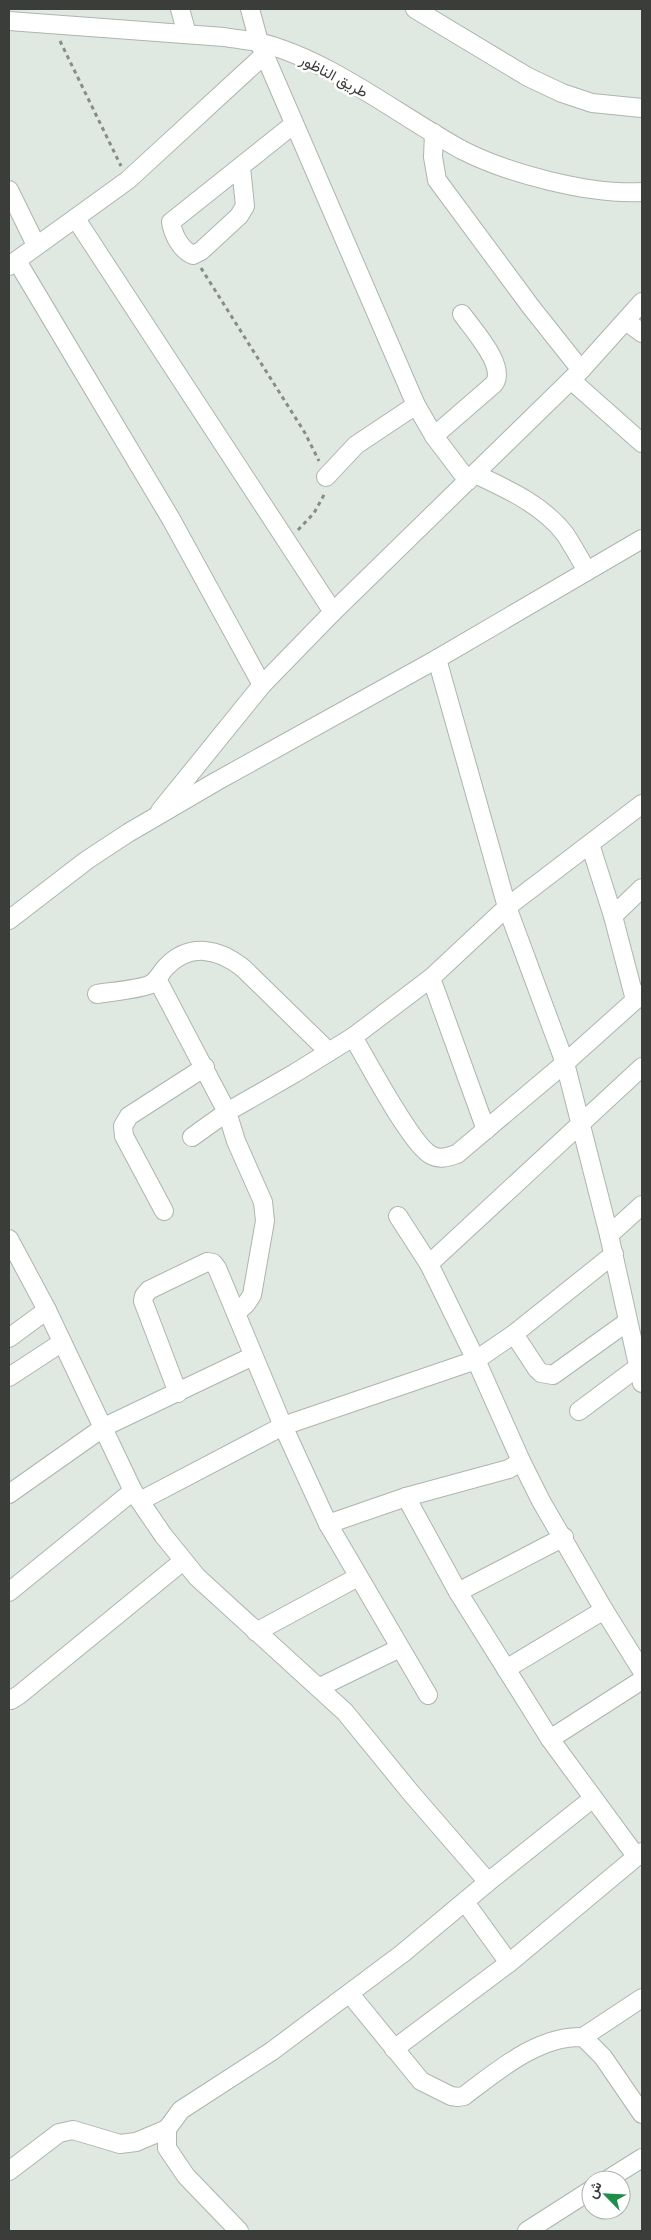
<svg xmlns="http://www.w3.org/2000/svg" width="651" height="2240" font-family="Figtree,Vazirmatn,sans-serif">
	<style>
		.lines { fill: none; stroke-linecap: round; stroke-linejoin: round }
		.minor-casing { stroke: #adb5af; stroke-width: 20 }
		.path { stroke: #868c87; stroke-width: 3; stroke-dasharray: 4 4; stroke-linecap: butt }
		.minor { stroke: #fff; stroke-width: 18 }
		.labels { text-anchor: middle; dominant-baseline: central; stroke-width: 5; stroke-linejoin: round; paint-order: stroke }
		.street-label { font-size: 15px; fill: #3a3d3a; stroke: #fff }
	</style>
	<rect width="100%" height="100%" fill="#dfe8e1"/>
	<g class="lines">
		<defs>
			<g id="minor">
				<polyline points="180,9 187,34"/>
				<polyline points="250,9 259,42 416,405 434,436 468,481"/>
				<polyline points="415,9 528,77 562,93 592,103 642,108"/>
				<path d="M9,21L224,37C235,39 247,40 258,42C329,59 398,115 462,150C509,174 590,195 642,192"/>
				<polyline points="434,133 433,157 437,180 531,307 581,370"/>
				<path d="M241,167L245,206L239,216L201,251L193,255C181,250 173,235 171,222L294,124"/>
				<polyline points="9,190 36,245"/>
				<polyline points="76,219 333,612"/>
				<polyline points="17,261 171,519 262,685"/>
				<polyline points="9,266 128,180 264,55"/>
				<polyline points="626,321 642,333"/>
				<polyline points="571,380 642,443"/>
				<path d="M434,436L494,384C507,366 473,330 462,314"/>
				<path d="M475,474C507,489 543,505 565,534C573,546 580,559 587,571"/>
				<polyline points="326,477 356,445 416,405"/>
				<polyline points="437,659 507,907 565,1063 609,1235 642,1383"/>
				<polyline points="160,811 262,685 333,612 581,370 642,302"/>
				<polyline points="590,844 613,916 635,1000"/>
				<polyline points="613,916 642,888"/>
				<polyline points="9,920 87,860 128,833 217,781 437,659 642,539"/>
				<polyline points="431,978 486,1130"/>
				<polyline points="157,979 227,1112 236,1141 263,1202 265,1221 252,1295 246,1304 236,1313"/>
				<path d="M97,994C109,992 142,989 151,984C158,980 161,972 166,967C190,942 219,949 243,968L329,1052"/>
				<path d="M353,1037C367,1060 411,1145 431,1155C440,1160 448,1157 457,1154L565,1063L642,994"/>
				<polyline points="192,1137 227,1112 295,1073 353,1037 431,978 507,907 642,804"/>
				<polyline points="164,1211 124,1136 123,1126 129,1116 205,1067"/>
				<polyline points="398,1216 429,1264 476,1360 521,1461 541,1501 604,1610 642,1671"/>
				<polyline points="609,1235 642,1205"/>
				<polyline points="9,1239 47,1310 133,1491 163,1535 197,1577 345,1712 411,1793 488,1882"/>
				<polyline points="429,1264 642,1067"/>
				<polyline points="514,1334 537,1369 541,1373 553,1375 627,1322"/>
				<polyline points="9,1338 47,1310"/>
				<polyline points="9,1377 61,1343"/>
				<polyline points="178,1393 143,1301 144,1296 149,1290 207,1262 213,1263 217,1268 283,1426 328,1524 428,1695"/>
				<polyline points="579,1411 642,1364"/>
				<polyline points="9,1494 104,1427 253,1356"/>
				<polyline points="406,1497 458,1592 550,1739 636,1856"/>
				<polyline points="140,1501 283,1426 476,1360 514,1334 614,1254"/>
				<polyline points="328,1524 406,1497 509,1469 521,1461"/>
				<polyline points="9,1592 133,1491"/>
				<polyline points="458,1592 564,1537"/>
				<polyline points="256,1632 358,1577"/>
				<polyline points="506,1669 604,1610"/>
				<polyline points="320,1687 400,1648"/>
				<polyline points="9,1699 11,1700 19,1695 183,1561"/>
				<polyline points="550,1739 642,1680"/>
				<polyline points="465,1902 509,1963"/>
				<path d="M350,1994L421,2081L451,2096L458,2097L464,2096C497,2071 539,2035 583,2037L603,2057L642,2114"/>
				<polyline points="583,2037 642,1998"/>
				<polyline points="394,2049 509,1963 642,1852"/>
				<polyline points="9,2171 59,2133 73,2130 120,2144 136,2142 167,2129"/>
				<polyline points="607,2180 642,2158"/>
				<polyline points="239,2231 186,2176 167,2148 167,2129 181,2110 272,2051 403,1953 488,1882 592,1799"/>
				<polyline points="527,2231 591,2190"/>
			</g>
		</defs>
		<!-- minor casing -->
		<use href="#minor" class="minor-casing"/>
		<!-- path -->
		<g class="path">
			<polyline points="60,41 121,166"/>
			<polyline points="201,268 305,433 319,461"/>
			<polyline points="298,530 314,513 325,493"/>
		</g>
		<!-- minor -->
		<use href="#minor" class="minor"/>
	</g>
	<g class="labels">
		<!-- street labels -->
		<g class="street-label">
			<text transform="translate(334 76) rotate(28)">طريق الناظور</text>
		</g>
	</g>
	<!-- border -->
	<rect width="651" height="2240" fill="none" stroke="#3a3d3a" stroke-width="20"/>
	<!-- north arrow -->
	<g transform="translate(606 2195) rotate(294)"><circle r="24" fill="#ffffff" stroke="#b0b1b0"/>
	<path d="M0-4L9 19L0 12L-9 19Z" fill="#1d8f49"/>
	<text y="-8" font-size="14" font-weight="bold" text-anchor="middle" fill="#3a3d3a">ش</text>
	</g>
</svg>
